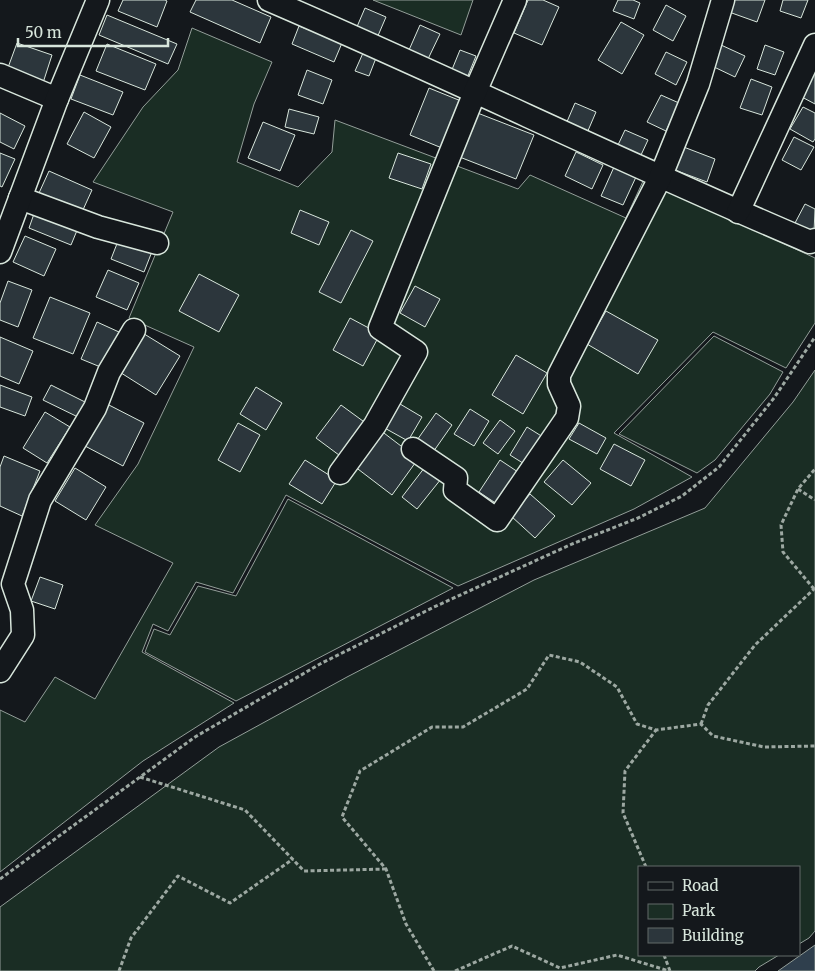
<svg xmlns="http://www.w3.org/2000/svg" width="815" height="971" font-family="Merriweather,serif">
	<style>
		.green { fill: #1a2d24; stroke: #939e99 }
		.water { fill: #2f3f4d; stroke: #939e99 }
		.building { fill: #2c363c; stroke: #d8e6dc }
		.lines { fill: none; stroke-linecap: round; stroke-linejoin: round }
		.minor-casing { stroke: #d8e6dc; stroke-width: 25 }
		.path { stroke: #9da8a2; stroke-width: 3; stroke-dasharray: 4 2.5; stroke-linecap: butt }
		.minor { stroke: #14181c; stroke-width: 22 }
	</style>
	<rect width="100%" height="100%" fill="#14181c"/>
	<!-- green -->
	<g class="green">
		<polygon points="373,0 473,0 461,35"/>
		<polygon points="192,28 272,62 254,104 237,162 298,187 332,152 335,120 518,189 530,175 626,218 644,179 815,258 815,323 786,368 713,332 614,433 692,477 634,509 458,586 286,495 233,593 196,582 168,631 153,624 142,652 234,703 143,761 0,872 0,710 25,722 55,677 95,699 173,563 95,525 138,464 194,347 129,318 173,212 93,182 143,107 178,70"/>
		<polygon points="714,336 783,372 770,394 715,460 697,473 619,434"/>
		<polygon points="815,370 815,931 809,938 799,944 799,867 639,867 639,955 779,955 759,967 755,971 0,971 0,907 219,747 347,677 534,580 705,508 793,402"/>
		<polygon points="288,499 453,588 236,701 145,652 154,629 170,635 198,586 236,596"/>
	</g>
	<!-- water -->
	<polygon class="water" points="815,945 815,971 778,971"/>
	<!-- building -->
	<g class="building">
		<polygon points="123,0 165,0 167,1 157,27 118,11"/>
		<polygon points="196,0 232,0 271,17 260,43 190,12"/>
		<polygon points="528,0 543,0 559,7 542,45 514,33"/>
		<polygon points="618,0 633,0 640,3 634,19 613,11"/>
		<polygon points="733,0 765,0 757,22 729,12"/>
		<polygon points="783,0 808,0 801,18 780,11"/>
		<polygon points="666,5 686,16 673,41 653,30"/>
		<polygon points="365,8 386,17 377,38 356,29"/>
		<polygon points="107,15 177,44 168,64 99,35"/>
		<polygon points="621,22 644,35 622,74 598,60"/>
		<polygon points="420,25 440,34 428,59 409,50"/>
		<polygon points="299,26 342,43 334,62 292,44"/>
		<polygon points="17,43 52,55 42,86 6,73"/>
		<polygon points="107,44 156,64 145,90 96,71"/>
		<polygon points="721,45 745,56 735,77 712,66"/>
		<polygon points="765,45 784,52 775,75 757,69"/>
		<polygon points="460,50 476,56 467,78 451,72"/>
		<polygon points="666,52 687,62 676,85 655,74"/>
		<polygon points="363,53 376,58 369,76 355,71"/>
		<polygon points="815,69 815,104 800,96"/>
		<polygon points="307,70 332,80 323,104 298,95"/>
		<polygon points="80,75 123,92 113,115 71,99"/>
		<polygon points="751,79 772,87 762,115 740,108"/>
		<polygon points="429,88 461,101 442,148 410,135"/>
		<polygon points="661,95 679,103 666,131 647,122"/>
		<polygon points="575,103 596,112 587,133 566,124"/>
		<polygon points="803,107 815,113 815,139 813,142 790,129"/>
		<polygon points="289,109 319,117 314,134 285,127"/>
		<polygon points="84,112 111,127 94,158 67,144"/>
		<polygon points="475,112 534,135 516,179 457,156"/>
		<polygon points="0,113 25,126 14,149 0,142"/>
		<polygon points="263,122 295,135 280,171 248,158"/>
		<polygon points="625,130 648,140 641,155 618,145"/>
		<polygon points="794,137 814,147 801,170 782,160"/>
		<polygon points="681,146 715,159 707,182 672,169"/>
		<polygon points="576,152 603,165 592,189 565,176"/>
		<polygon points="0,153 15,159 2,187 0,186"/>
		<polygon points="398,153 431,164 422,189 389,178"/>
		<polygon points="614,167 636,177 623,205 601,196"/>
		<polygon points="49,171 92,190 82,212 39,193"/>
		<polygon points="805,204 815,209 814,233 795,223"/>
		<polygon points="300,210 329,222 319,245 291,233"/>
		<polygon points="35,211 78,228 71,245 29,228"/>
		<polygon points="351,230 373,241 341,303 319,292"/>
		<polygon points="25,236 56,249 44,276 13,262"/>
		<polygon points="120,236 153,249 144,272 111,259"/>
		<polygon points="108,270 139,283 127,310 96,297"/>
		<polygon points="199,274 239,295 219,332 179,311"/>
		<polygon points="8,281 32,290 18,327 0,320 0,303"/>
		<polygon points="415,286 440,299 425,327 400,313"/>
		<polygon points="50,297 90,313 73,354 33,338"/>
		<polygon points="606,311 658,340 638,374 587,344"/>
		<polygon points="350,318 380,334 363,366 333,350"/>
		<polygon points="97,322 119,332 103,368 81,359"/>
		<polygon points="141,332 180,356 156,395 118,371"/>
		<polygon points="0,337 33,351 19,384 0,376"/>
		<polygon points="516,355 547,373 523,414 492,395"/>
		<polygon points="0,385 32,397 25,416 0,407"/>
		<polygon points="51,385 87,403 80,418 43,400"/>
		<polygon points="256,387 282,403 266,430 240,414"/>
		<polygon points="395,401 422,417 408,441 381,426"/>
		<polygon points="107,404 144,423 123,466 85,446"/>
		<polygon points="341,405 367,424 343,458 316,438"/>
		<polygon points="470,409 489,421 474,446 454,434"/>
		<polygon points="45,412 70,427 47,463 23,448"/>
		<polygon points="436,413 452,425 431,455 415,443"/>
		<polygon points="500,420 515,431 498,454 483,443"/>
		<polygon points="238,423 260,435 240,472 218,460"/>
		<polygon points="579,423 606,438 597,454 569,439"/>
		<polygon points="527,427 543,437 526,465 510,455"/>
		<polygon points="380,430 418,459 392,495 354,466"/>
		<polygon points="614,444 645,460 631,486 600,469"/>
		<polygon points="4,456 40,471 22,516 0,506 0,467"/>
		<polygon points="305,460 337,480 322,504 289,484"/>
		<polygon points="500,460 518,472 497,504 479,492"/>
		<polygon points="563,460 591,483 572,505 544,482"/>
		<polygon points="425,467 441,479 417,509 402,497"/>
		<polygon points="75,468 106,487 86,520 55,501"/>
		<polygon points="530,494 555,516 535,538 511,516"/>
		<polygon points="40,577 63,585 55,609 31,601"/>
	</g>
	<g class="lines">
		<defs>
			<g id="minor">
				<path d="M269,0C451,78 628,165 810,242L815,240"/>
				<polyline points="0,75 57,99"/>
				<polyline points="20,198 98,227 157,243"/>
				<polyline points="738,212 815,45"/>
				<polyline points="0,252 57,99 98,0"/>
				<polyline points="413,449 456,478 455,490 497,520 567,418 569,406 559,384 559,375 660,178 698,84 723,0"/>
				<polyline points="340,473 375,425 416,352 380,328 475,92 515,0"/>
				<polyline points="0,671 23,635 22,610 13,584 40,500 95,408 109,372 134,330"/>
			</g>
		</defs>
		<!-- minor casing -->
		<use href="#minor" class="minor-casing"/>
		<!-- path -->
		<g class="path">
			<polyline points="798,489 815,500"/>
			<polyline points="814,589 783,552 781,525 798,489 815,469"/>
			<polyline points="701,724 708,705 755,645 815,588"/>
			<polyline points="140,777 245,810 304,871 386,869"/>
			<polyline points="646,867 623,813 625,771 656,730"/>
			<polyline points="0,879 195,737 320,664 434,607 572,544 638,518 682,496 719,467 774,398 815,337"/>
			<polyline points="664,955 670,971"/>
			<polyline points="119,971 131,938 178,876 230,903 293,859"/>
			<polyline points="434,971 406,924 386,869 342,817 360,771 432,727 463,727 527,689 549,655 580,662 617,687 637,724 656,730 701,724 713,736 764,747 815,746"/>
			<polyline points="455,971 512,946 560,968 617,955 669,971"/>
		</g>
		<!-- minor -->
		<use href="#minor" class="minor"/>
	</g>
	<!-- legend -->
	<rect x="638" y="866" width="162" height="90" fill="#14181c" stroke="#626a69"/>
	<rect x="648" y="882" width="25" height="8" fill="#14181c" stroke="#626a69"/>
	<text x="682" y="891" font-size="15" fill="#d8e6dc">Road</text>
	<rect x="648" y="904" width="25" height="15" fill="#1a2d24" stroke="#626a69"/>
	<text x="682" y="916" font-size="15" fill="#d8e6dc">Park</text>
	<rect x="648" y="928" width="25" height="15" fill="#2c363c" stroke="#626a69"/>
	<text x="682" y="941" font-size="15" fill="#d8e6dc">Building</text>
	<!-- scale -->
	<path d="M18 38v8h150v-8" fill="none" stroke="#d8e6dc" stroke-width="2.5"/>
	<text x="25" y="38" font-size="15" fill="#d8e6dc" stroke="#14181c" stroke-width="4" paint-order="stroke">50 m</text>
</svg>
